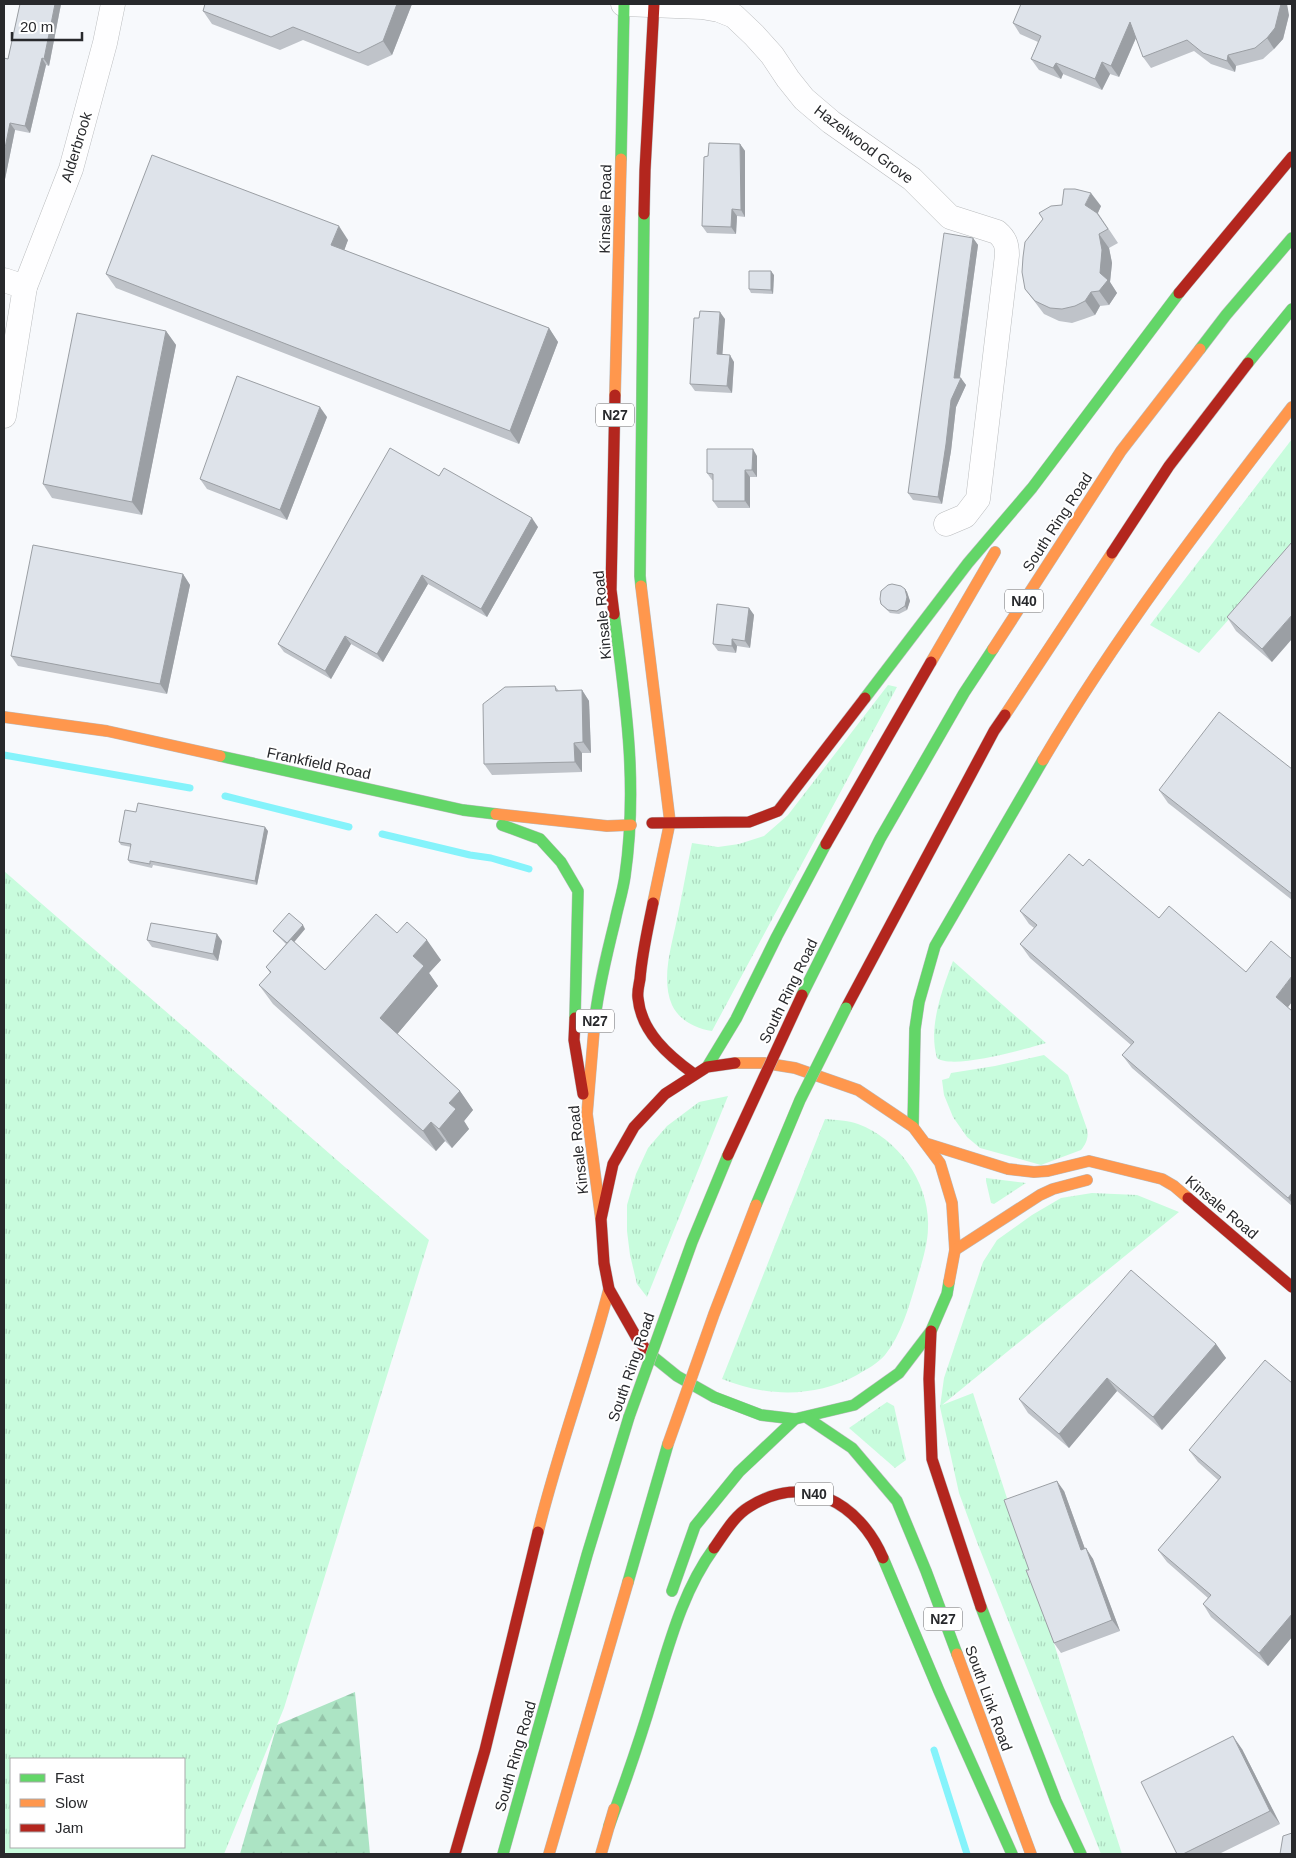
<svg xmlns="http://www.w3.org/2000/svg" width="1296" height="1858" font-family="Arial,sans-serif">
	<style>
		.grass { fill: url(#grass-tufts); fill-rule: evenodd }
		.forest { fill: url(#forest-firs) }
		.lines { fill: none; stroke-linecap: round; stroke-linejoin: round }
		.stream { stroke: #85f3fb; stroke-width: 7 }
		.street-casing { stroke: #babcbe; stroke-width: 25 }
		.fast-casing { stroke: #babcbe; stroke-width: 12 }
		.slow-casing { stroke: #babcbe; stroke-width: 12 }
		.jam-casing { stroke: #babcbe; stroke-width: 12 }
		.street { stroke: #fefeff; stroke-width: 24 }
		.fast { stroke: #63d668; stroke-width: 11 }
		.slow { stroke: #ff974d; stroke-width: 11 }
		.jam { stroke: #b3261e; stroke-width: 11 }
		.fast-bridge-casing { stroke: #c4bcba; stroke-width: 12; stroke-linecap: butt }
		.slow-bridge-casing { stroke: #c4bcba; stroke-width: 12; stroke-linecap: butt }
		.jam-bridge-casing { stroke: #c4bcba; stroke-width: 12; stroke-linecap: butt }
		.fast-bridge { stroke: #63d668; stroke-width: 11 }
		.slow-bridge { stroke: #ff974d; stroke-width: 11 }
		.jam-bridge { stroke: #b3261e; stroke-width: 11 }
		.wall { fill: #bfc3c9 }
		.shaded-wall { fill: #9b9fa4 }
		.building { fill: #dee3ea; stroke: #9b9fa4 }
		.labels { text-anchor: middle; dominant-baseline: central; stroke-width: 4; stroke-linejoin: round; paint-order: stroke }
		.shield { fill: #fff; stroke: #68696b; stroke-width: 1 }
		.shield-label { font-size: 14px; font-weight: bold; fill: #28292c }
		.street-label { font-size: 15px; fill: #28292c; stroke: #fff }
	</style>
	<defs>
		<pattern id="grass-tufts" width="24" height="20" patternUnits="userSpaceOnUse" patternTransform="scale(1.25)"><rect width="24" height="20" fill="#c8fcdd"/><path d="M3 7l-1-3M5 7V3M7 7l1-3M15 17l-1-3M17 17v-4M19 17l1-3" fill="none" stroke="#acd8be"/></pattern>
		<pattern id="forest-firs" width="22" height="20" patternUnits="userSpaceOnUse" patternTransform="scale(1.25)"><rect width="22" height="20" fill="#ace4c4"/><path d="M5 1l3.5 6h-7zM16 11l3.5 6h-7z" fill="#94c4a9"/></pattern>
	</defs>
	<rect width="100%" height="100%" fill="#f7f9fc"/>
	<!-- grass -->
	<g class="grass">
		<polygon points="1292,439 1292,548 1199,653 1150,625"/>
		<path d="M888,685L897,687L712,1031C696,1029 679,1020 672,1005C660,977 673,942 678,914C683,890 687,867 692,843L718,847L739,844L764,836L788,815Z"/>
		<path d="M4,871L429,1240L284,1708L224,1854H4ZM11,1759H184V1847H11Z"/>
		<path d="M953,961L1046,1043C1026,1049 952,1070 937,1058C928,1027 942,990 953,961Z"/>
		<path d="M1044,1055L1068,1075L1087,1129C1089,1137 1086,1144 1081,1150L1041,1165L980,1148L967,1137L953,1117L944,1095L942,1080L949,1078L951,1073L995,1066Z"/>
		<polygon points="728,1096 647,1297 637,1284 630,1255 627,1231 627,1205 636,1174 648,1148 667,1126 699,1102"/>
		<path d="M825,1119C835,1120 848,1120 858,1124C899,1139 930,1184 928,1227C928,1245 921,1265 916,1283C909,1307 901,1335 885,1355C877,1364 867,1369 857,1375C815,1398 766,1397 722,1379Z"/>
		<polygon points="986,1178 1026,1183 994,1204 991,1203 986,1181"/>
		<polygon points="1092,1193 1137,1195 1179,1212 942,1405 973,1393 1122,1854 1101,1854 977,1542 959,1493 940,1407 944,1378 983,1262 997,1240 1032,1215 1061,1198"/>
		<polygon points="887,1402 894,1406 906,1460 895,1468 849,1428"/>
	</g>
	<!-- forest -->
	<polygon class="forest" points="355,1692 370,1854 240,1854 277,1725"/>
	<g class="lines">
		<!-- stream -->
		<g class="stream">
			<polyline points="4,755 190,788"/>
			<polyline points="225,796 349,827"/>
			<polyline points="382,834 470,855 491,858 529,869"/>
			<polyline points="934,1750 967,1854"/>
		</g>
		<defs>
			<g id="street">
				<path d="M623,4L702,7L719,10L734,16L754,35L772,55L788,79L804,99L831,122L912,179L950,217L997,232C1005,239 1007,244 1007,255L978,499L965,516L946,524"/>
				<polyline points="4,280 25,287"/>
				<polyline points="4,416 25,287 71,169 105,43 113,4"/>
			</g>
			<g id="fast">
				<polyline points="621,159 624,4"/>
				<polyline points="1200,349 1226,315 1292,238"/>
				<polyline points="1248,363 1292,309"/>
				<polyline points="641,586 640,576 644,214"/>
				<polyline points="865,698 968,563 1032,488 1179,293"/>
				<polyline points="220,756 463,810 496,814"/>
				<polyline points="502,825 540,839 561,862 578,891 575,1018"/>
				<polyline points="802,995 880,839 964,693 993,649"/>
				<path d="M595,1018C599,985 607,953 615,921C618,906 623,891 625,876C638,785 626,704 614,614"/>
				<polyline points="707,1067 736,1019 777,936 826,844"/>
				<polyline points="913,1127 915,1029 919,1002 935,946 1043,760"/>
				<polyline points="651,1355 677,1376 714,1397 761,1415 795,1419 854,1405 899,1373 931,1331 947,1294 949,1282"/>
				<polyline points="806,1417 852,1448 897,1501 926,1571 957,1654"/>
				<polyline points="883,1558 939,1691 1012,1854"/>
				<polyline points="628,1582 668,1444"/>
				<polyline points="672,1591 695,1526 739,1472 795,1419"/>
				<polyline points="981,1607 1056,1801 1081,1854"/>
				<path d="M609,1826C625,1783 640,1740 653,1696C669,1645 682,1592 714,1548"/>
				<polyline points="503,1854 587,1555 629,1417"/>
			</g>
			<g id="slow">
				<polyline points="615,395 621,159"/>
				<polyline points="641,586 670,822 653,903"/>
				<polyline points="993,649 1121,451 1200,349"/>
				<polyline points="931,662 995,552"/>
				<polyline points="1005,715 1112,553"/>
				<polyline points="4,717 107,731 220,756"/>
				<path d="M1043,760C1116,636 1204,521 1292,407"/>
				<polyline points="496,814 607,826 631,825"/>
				<polyline points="595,1018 587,1114 601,1219"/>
				<polyline points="735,1063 764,1063 795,1068 858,1090 913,1127 940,1163 952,1203 955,1250 949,1282"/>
				<polyline points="928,1144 1008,1169 1034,1172 1048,1171 1089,1161 1162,1179 1174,1186 1188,1198"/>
				<polyline points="955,1250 1040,1195 1053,1189 1087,1180"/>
				<path d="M538,1532C558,1450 588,1371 609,1289"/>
				<polyline points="957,1654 1031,1854"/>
				<polyline points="549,1854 628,1582"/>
				<polyline points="601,1854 614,1809"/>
			</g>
			<g id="jam">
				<polyline points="644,214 645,170 654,4"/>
				<polyline points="1179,293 1292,157"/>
				<polyline points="1112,553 1169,466 1248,363"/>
				<polyline points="614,614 611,590 615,395"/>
				<polyline points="652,823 749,822 778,811 865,698"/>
				<polyline points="826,844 931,662"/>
				<path d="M653,903C648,928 642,953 640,979C639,985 637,992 638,998C641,1032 669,1056 694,1074"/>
				<polyline points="846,1008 994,731 1005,715"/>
				<polyline points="575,1018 574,1040 583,1094"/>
				<polyline points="1188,1198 1292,1287"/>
				<polyline points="931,1331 929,1379 932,1459 981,1607"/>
				<polyline points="651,1355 638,1340 609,1289 604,1263 601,1219 613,1164 634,1127 665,1094 707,1067 735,1063"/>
				<path d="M714,1548C724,1534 734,1516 749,1507C804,1472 859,1502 883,1558"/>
				<polyline points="455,1854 485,1750 538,1532"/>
			</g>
		</defs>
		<!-- street casing -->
		<use href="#street" class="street-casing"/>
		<!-- fast casing -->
		<use href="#fast" class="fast-casing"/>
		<!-- slow casing -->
		<use href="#slow" class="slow-casing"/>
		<!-- jam casing -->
		<use href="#jam" class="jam-casing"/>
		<!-- street -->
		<use href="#street" class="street"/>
		<!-- fast -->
		<use href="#fast" class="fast"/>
		<!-- slow -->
		<use href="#slow" class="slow"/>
		<!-- jam -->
		<use href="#jam" class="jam"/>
		<defs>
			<g id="fast-bridge">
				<polyline points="756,1205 800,1100 846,1008"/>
				<polyline points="629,1417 692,1242 728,1155"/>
			</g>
			<polyline id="slow-bridge" points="668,1444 714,1314 756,1205"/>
			<polyline id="jam-bridge" points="728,1155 802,995"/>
		</defs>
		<!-- fast-bridge casing -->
		<use href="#fast-bridge" class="fast-bridge-casing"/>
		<!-- slow-bridge casing -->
		<use href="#slow-bridge" class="slow-bridge-casing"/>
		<!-- jam-bridge casing -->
		<use href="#jam-bridge" class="jam-bridge-casing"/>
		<!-- fast-bridge -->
		<use href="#fast-bridge" class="fast-bridge"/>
		<!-- slow-bridge -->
		<use href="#slow-bridge" class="slow-bridge"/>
		<!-- jam-bridge -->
		<use href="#jam-bridge" class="jam-bridge"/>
	</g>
	<!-- wall -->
	<g class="wall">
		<polygon points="20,4 61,4 49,66 46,65 30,133 15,130 4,184 8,59"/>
		<polygon points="205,4 412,4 392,55 368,66 303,40 280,50 212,24 203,11"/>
		<polygon points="1289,15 1283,39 1274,49 1263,59 1236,66 1235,72 1211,64 1194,51 1151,68 1143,57 1136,38 1119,77 1110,74 1102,90 1063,74 1061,79 1039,70 1031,59 1038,42 1020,34 1013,23"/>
		<polygon points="740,144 745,151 745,217 737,216 736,234 707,233 702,226 708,156"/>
		<polygon points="1101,206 1098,213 1118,243 1109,248 1112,263 1110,282 1117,293 1109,305 1100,306 1095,315 1084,319 1072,323 1059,321 1044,314 1025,289 1043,219"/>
		<polygon points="973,238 978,245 960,378 966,385 956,407 951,451 942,504 913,500 908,493"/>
		<polygon points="348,240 344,250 549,328 558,342 519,444 116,288 106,274"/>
		<polygon points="774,275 773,294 751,293 749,289"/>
		<polygon points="725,319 722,354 734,362 732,393 695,391 690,384"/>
		<polygon points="166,331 176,345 142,515 52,498 43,484"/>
		<polygon points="327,417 287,520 207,489 200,479"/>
		<polygon points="757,456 757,477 750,477 750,508 718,508 713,501 713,480 712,480 707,473"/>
		<polygon points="439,476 538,527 487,617 428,584 383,662 351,644 331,679 284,652 278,644"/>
		<polygon points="1292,542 1272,662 1236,631 1227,617"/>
		<polygon points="183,574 190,585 167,694 18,666 11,656"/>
		<polygon points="905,589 907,592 910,601 907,610 899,614 890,613 881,604"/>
		<polygon points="749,608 754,615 750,648 737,646 736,653 718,651 713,644"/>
		<polygon points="555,686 559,691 582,690 589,701 591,753 582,753 582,772 492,775 484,764"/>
		<polygon points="1292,769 1292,900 1168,803 1159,790"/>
		<polygon points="136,812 268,831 257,885 153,865 152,868 130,863 128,860 131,847 121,845 119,842"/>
		<polygon points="1083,866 1159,918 1246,972 1292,1011 1292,1206 1132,1068 1122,1055 1131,1045 1030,958 1020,944 1034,928 1029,924 1020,911"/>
		<polygon points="305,929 294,942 325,970 397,933 441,960 429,973 438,986 397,1034 460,1091 473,1110 464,1121 469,1129 452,1148 445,1141 436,1151 273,1004 259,985 270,973 266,967 286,944 273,931"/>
		<polygon points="147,940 222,941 218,961 152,947"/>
		<polygon points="1216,1344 1226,1358 1162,1430 1117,1391 1069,1448 1028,1413 1019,1399"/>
		<polygon points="1292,1383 1292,1637 1268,1666 1211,1617 1203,1604 1208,1598 1167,1562 1158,1550 1218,1480 1198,1462 1189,1450"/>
		<polygon points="1064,1491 1085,1549 1093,1559 1120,1631 1061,1653 1054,1643 1029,1570"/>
		<polygon points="1242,1749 1280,1824 1219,1854 1177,1854"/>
	</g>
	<!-- shaded-wall -->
	<g class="shaded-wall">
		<polygon points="55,4 61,4 49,66 44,59"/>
		<polygon points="397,4 412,4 392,55 383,41"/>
		<polygon points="1281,4 1287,4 1289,15 1283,39 1274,49 1267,38"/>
		<polygon points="1130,22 1138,33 1119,77 1111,66"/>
		<polygon points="1228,55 1236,66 1235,72 1227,61"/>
		<polygon points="42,58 46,65 30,133 25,126"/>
		<polygon points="1102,62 1110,74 1102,90 1095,79"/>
		<polygon points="1056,63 1063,74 1061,79 1053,68"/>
		<polygon points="10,123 15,130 4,184 4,153"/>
		<polygon points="740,144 745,151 745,217 741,210"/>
		<polygon points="1091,193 1101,206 1095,219 1085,205"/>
		<polygon points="732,209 737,216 736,234 731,227"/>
		<polygon points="339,226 348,240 341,259 331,245"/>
		<polygon points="1099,234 1109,248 1112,263 1110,282 1117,293 1109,305 1099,291 1100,273"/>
		<polygon points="973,238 978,245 959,383 961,378 966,385 956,407 951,451 942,504 938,497"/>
		<polygon points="771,271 774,275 773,294 771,290"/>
		<polygon points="1091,292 1100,306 1095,315 1085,301"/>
		<polygon points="720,312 725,319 722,361 717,354"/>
		<polygon points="549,328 558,342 519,444 510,431"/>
		<polygon points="166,331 176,345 142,515 132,502"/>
		<polygon points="730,355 734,362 732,393 727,386"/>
		<polygon points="320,407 327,417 287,520 280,510"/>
		<polygon points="753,449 757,456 757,477 752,470"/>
		<polygon points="745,470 750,477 750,508 745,501"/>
		<polygon points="532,518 538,527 487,617 481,609"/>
		<polygon points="183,574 190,585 167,694 160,684"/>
		<polygon points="422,575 428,584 383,662 377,654"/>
		<polygon points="905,589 907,592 910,601 907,610 905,606"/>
		<polygon points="749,608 754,615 750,648 745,641"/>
		<polygon points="1292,615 1292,639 1272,662 1262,649"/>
		<polygon points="345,636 351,644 331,679 325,671"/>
		<polygon points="732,639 737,646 736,653 732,646"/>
		<polygon points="582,690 589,701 591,753 583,742"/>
		<polygon points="574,743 582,753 582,772 575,762"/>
		<polygon points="265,827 268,831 257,885 255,881"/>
		<polygon points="303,925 305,929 290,947 287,943"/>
		<polygon points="217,934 222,941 218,961 213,954"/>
		<polygon points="427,940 441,960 429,973 438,986 394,1038 380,1018 413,956"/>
		<polygon points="1292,976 1292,1002 1285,1011 1276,997"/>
		<polygon points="460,1091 473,1110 464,1121 469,1129 452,1148 439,1129 449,1103"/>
		<polygon points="431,1122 445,1141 436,1151 423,1131"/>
		<polygon points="1292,1193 1292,1203 1288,1198"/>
		<polygon points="1216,1344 1226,1358 1162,1430 1153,1417"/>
		<polygon points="1107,1378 1117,1391 1069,1448 1059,1434"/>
		<polygon points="1057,1481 1064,1491 1089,1560 1081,1550"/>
		<polygon points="1086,1548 1093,1559 1120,1631 1112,1620"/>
		<polygon points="1292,1614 1292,1637 1268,1666 1259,1653"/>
		<polygon points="1233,1736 1242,1749 1280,1824 1270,1811"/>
	</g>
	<!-- building -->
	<g class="building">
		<polygon points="20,4 55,4 44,59 42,58 25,126 10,123 4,153 4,58 8,59"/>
		<polygon points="205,4 397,4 383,41 359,53 293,27 271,37 203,11"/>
		<polygon points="1021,4 1281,4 1275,28 1267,38 1255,48 1228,55 1227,61 1203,53 1187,40 1143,57 1130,22 1111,66 1102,62 1095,79 1056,63 1053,68 1031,59 1041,36 1013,23"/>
		<polygon points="709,143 740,144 741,210 732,209 731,227 702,226 704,157 708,156"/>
		<polygon points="152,155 339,226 331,245 549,328 510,431 106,274"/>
		<polygon points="1064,189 1075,189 1091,193 1085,205 1097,213 1108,229 1099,234 1102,250 1100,273 1108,280 1099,291 1091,292 1085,301 1075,306 1062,309 1050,308 1035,301 1025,289 1022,272 1023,257 1025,242 1043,219 1039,213 1051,206 1062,205"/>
		<polygon points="944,233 973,238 954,378 961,378 951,400 946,444 938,497 908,493"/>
		<polygon points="749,271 771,271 771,290 749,289"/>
		<polygon points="700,311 720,312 717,354 730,355 727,386 690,384 694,318 699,318"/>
		<polygon points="77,313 166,331 132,502 43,484"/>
		<polygon points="237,376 320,407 280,510 200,479"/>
		<polygon points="390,448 439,476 444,468 532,518 481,609 422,575 377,654 345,636 325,671 278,644"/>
		<polygon points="707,449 753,449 752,470 745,470 745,501 713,501 713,474 707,473"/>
		<polygon points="1292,542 1292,615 1262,649 1227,617"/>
		<polygon points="33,545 183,574 160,684 11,656"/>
		<polygon points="892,584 901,586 905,589 907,597 905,606 897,611 888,610 881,604 880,599 881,591 888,585"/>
		<polygon points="717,604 749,608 745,641 732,639 732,646 713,644"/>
		<polygon points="555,686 556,691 582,690 583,742 574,743 575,762 484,764 483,704 505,687"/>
		<polygon points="1219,712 1292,769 1292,894 1159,790"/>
		<polygon points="138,803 265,827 255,881 150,861 150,864 128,860 131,844 119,842 125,810 136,812"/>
		<polygon points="1069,854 1083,866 1089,859 1159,918 1169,906 1246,972 1271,941 1292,959 1292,976 1276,997 1292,1011 1292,1193 1288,1198 1122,1055 1134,1042 1020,944 1037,925 1020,911"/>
		<polygon points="289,913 303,925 287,943 273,931"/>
		<polygon points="376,914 397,933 407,922 427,940 413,956 424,966 380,1018 460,1091 449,1103 456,1109 439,1129 431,1122 423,1131 259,985 271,972 266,967 291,939 325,970"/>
		<polygon points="151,923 217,934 213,954 147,940"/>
		<polygon points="1131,1270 1216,1344 1153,1417 1107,1378 1059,1434 1019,1399"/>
		<polygon points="1265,1360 1292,1383 1292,1614 1259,1653 1203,1604 1211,1595 1158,1550 1221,1477 1189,1450"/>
		<polygon points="1057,1481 1081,1550 1086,1548 1112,1620 1054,1643 1026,1570 1029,1570 1004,1500"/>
		<polygon points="1233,1736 1270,1811 1183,1854 1177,1854 1141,1782"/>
		<polygon points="1292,1833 1292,1854 1280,1854 1283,1836"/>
	</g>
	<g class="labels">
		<!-- shield labels -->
		<g class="shield">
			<rect x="596" y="403.5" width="38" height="23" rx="4"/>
			<rect x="1005" y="589.5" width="38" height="23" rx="4"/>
			<rect x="576" y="1009.5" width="38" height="23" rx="4"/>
			<rect x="795" y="1482.5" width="38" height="23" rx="4"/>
			<rect x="924" y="1607.5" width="38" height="23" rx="4"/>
		</g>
		<g class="shield-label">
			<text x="615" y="415">N27</text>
			<text x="1024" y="601">N40</text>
			<text x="595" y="1021">N27</text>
			<text x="814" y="1494">N40</text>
			<text x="943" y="1619">N27</text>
		</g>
		<!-- street labels -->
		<g class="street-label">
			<text transform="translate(864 144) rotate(37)">Hazelwood Grove</text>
			<text transform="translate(76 147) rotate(-73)">Alderbrook</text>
			<text transform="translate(605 209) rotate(-89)">Kinsale Road</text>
			<text transform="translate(1057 522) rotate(-57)">South Ring Road</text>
			<text transform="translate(602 615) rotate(-95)">Kinsale Road</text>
			<text transform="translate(319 763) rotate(12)">Frankfield Road</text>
			<text transform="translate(788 991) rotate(-64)">South Ring Road</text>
			<text transform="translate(578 1150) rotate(-96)">Kinsale Road</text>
			<text transform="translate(1222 1207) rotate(40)">Kinsale Road</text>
			<text transform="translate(631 1367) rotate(-71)">South Ring Road</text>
			<text transform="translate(989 1698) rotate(70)">South Link Road</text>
			<text transform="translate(515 1756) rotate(-74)">South Ring Road</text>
		</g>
	</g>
	<!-- border -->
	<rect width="1296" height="1858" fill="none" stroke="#28292c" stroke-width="10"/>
	<!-- legend -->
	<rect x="10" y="1758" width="175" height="90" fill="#ffffff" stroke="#a9a9ab"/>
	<rect x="20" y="1774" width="25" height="8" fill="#63d668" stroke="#a9a9ab"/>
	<text x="55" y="1783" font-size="15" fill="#28292c">Fast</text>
	<rect x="20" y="1799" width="25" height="8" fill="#ff974d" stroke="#a9a9ab"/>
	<text x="55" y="1808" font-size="15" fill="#28292c">Slow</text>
	<rect x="20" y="1824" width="25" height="8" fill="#b3261e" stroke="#a9a9ab"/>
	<text x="55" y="1833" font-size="15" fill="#28292c">Jam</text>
	<!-- scale -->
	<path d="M12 32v8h70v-8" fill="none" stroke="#28292c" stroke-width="2.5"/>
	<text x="20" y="32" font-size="15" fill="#28292c" stroke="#ffffff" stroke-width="4" paint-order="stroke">20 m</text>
</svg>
